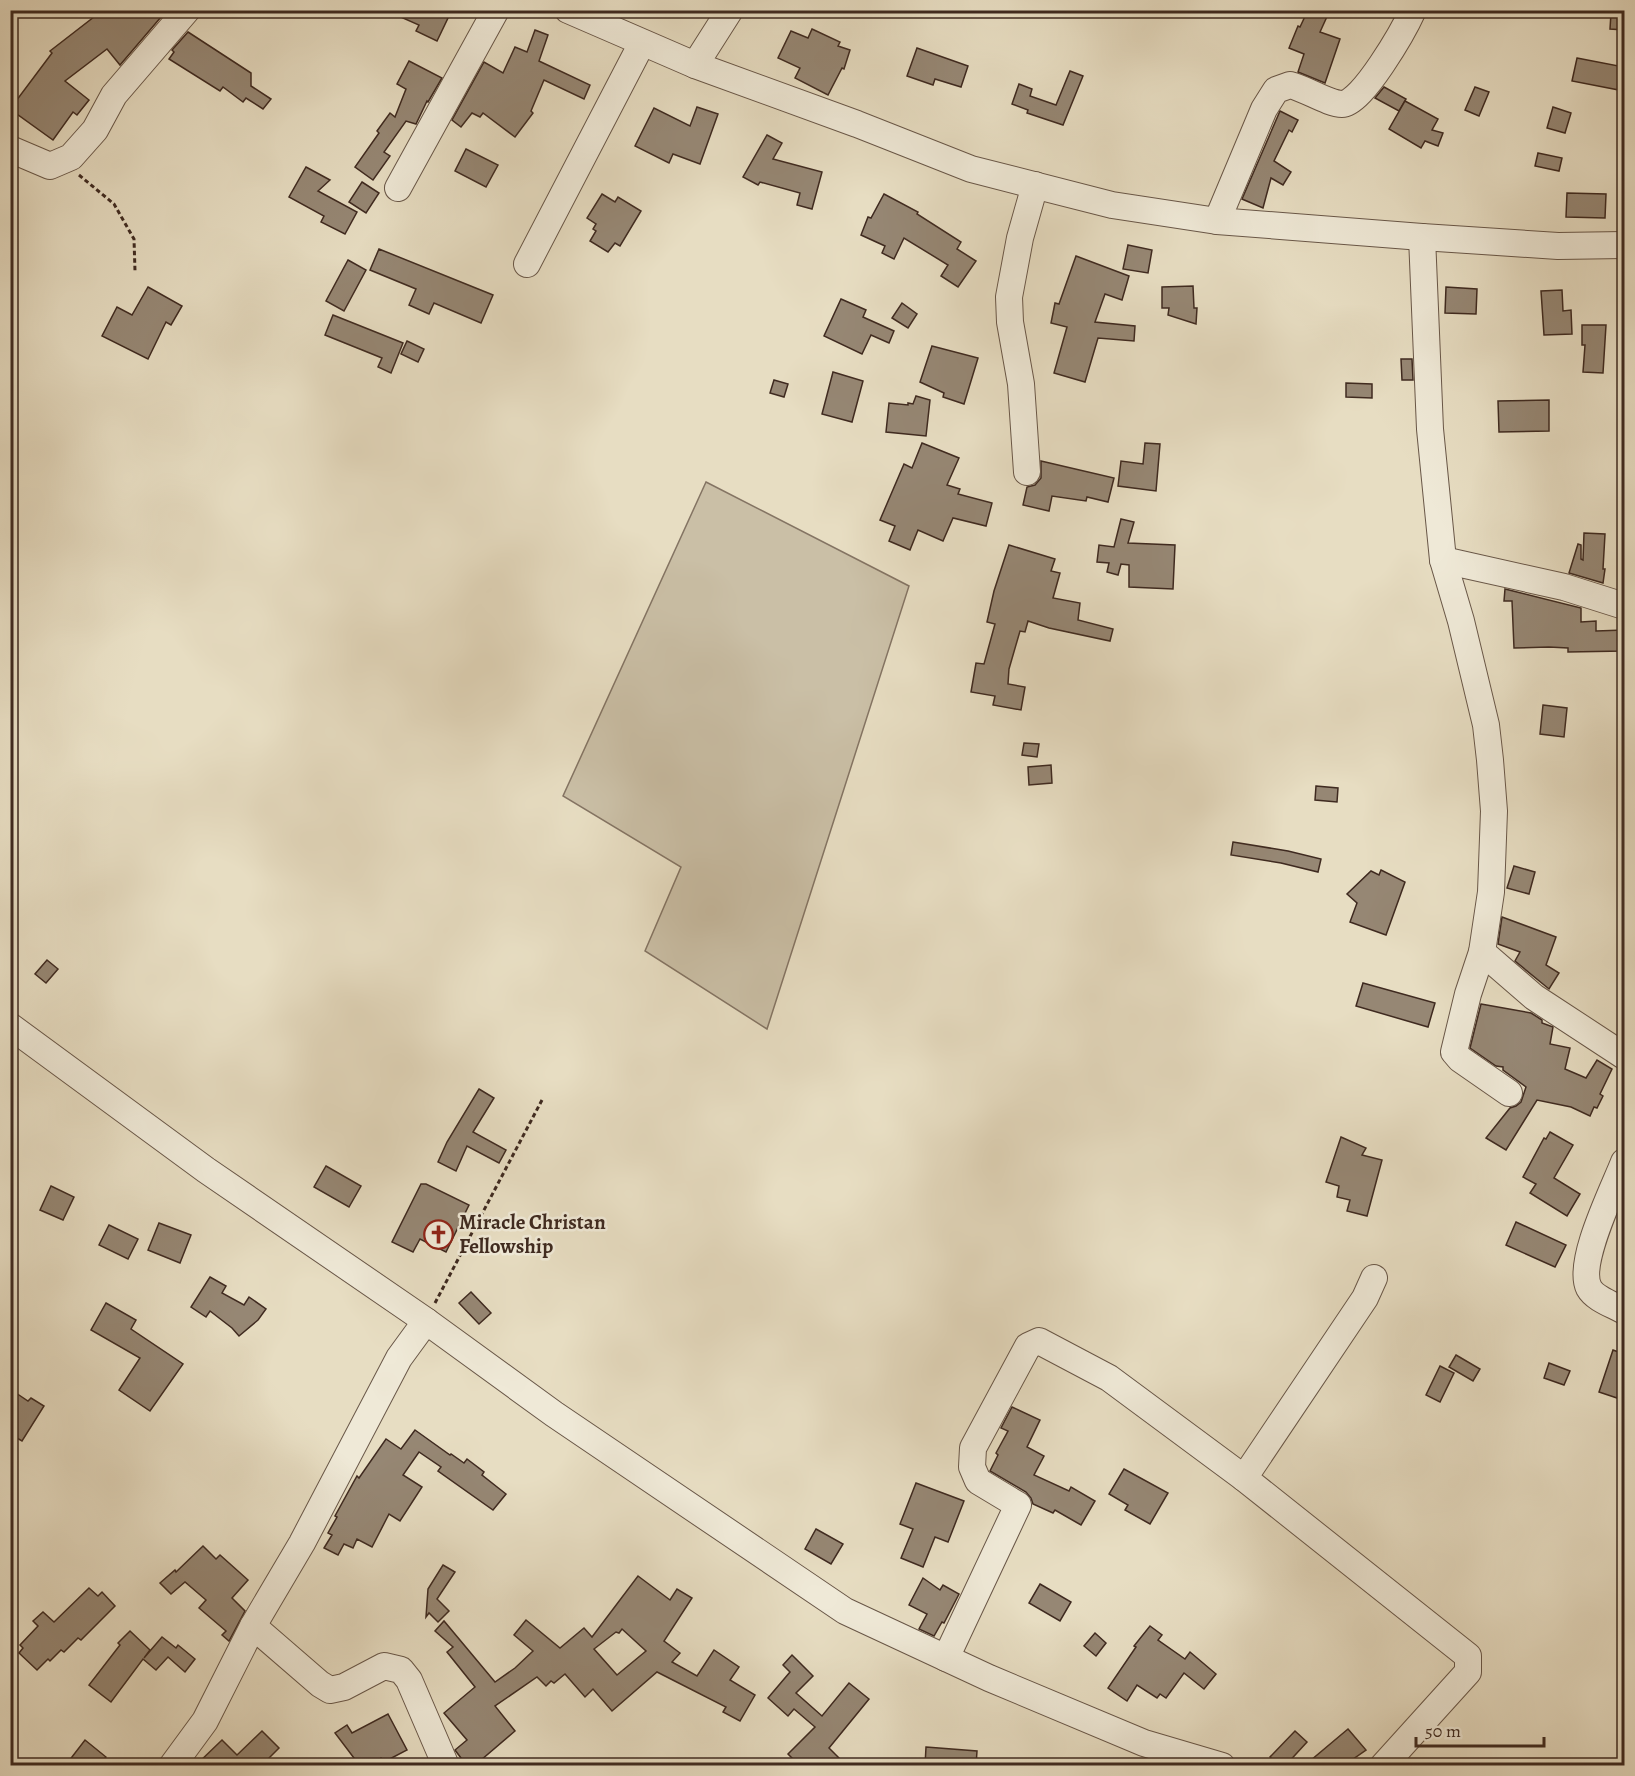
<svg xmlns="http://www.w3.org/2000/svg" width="1635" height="1776" font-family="Alegreya,serif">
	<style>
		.green { fill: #cabfa6; stroke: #847463; stroke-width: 1.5 }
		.building { fill: #968774; stroke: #3f2a20; stroke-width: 1.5; fill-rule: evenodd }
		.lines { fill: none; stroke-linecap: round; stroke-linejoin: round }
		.minor-casing { stroke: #695748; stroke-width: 28 }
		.path { stroke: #3f2a20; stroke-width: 3; stroke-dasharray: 4.5 3; stroke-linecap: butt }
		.minor { stroke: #efe9d7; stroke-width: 26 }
		.labels { text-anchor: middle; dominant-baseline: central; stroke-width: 5; stroke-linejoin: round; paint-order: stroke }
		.poi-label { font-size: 21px; font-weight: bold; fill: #3f2a20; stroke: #efe9d7; text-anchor: start }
	</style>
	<rect width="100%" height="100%" fill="#e7ddc2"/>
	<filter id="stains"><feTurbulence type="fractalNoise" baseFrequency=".00333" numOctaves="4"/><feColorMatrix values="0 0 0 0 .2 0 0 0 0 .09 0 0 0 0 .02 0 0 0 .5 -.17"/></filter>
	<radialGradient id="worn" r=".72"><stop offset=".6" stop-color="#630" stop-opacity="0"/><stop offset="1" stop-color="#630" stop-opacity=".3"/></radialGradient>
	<!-- green -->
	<polygon class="green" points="706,482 909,586 767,1029 645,951 681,867 563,796"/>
	<!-- building -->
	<g class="building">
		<polygon points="103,10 167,10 120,65 107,49 65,81 89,100 77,115 73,112 53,140 10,109 52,53 50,51"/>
		<polygon points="385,10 433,10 448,18 437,41 416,31 419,25"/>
		<polygon points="1308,10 1330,10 1320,32 1340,39 1325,83 1298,72 1304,54 1289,48 1298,26 1300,27"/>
		<polygon points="1611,13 1624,13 1624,30 1610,29"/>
		<polygon points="812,29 840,42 838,46 850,50 844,69 842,68 828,95 795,78 800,68 778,58 791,31 808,38"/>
		<polygon points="535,30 548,35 539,61 590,85 584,99 544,80 531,111 533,113 515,137 483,113 480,117 472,113 461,127 452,120 484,62 503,73 515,47 527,52"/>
		<polygon points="188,32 251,73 251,86 271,99 263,109 246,98 243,102 223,87 220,91 169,59 174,52 172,50"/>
		<polygon points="917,48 968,66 961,87 935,79 933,85 907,76"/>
		<polygon points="1577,58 1624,67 1624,91 1572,81"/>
		<polygon points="409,61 442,78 428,102 427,101 416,124 406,121 384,152 390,156 373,180 355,167 379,133 377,131 390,113 395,117 406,89 397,84"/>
		<polygon points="1070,71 1083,76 1063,125 1027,113 1028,110 1012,104 1019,84 1032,89 1030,96 1056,105"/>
		<polygon points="1384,87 1406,99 1399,111 1375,98"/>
		<polygon points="1475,87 1489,92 1479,116 1465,110"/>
		<polygon points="1405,101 1438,119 1432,130 1443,133 1438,146 1425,141 1421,148 1389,129"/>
		<polygon points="697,107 718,114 700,164 673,154 669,163 635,146 654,108 690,126"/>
		<polygon points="1553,107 1571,113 1565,133 1547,128"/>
		<polygon points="1280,111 1298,120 1292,132 1289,130 1274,161 1291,172 1283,185 1271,178 1263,208 1242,199"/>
		<polygon points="767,135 782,143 773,159 822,172 812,209 797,205 800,193 760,182 758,185 743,177"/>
		<polygon points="466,149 498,165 486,187 455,171"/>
		<polygon points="1538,153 1562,158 1559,171 1535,166"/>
		<polygon points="306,167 330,180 318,191 357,212 345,234 321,222 324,216 289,197"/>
		<polygon points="362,182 379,193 366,213 349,202"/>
		<polygon points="1567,193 1606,194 1605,218 1566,217"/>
		<polygon points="602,194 615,202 618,197 641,211 620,246 615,243 608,252 590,241 596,231 593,229 596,224 587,218"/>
		<polygon points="884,194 918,212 917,214 961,242 957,249 976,261 958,287 941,276 948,265 904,238 894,259 882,253 885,246 861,235 868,217 871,218"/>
		<polygon points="1128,245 1152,250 1148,273 1123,269"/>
		<polygon points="379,249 493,295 481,323 434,303 429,314 409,305 416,289 370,270"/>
		<polygon points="1076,256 1129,276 1122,300 1105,294 1095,322 1135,326 1134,341 1098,338 1085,382 1054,373 1067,327 1051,323 1055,303 1059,304"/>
		<polygon points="348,260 366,270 344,311 326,301"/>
		<polygon points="1193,286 1194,308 1197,308 1196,324 1168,315 1169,308 1162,308 1162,287"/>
		<polygon points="148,287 182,306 171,325 166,322 148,359 102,336 117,307 132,315"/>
		<polygon points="1446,287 1477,289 1476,314 1445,313"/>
		<polygon points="1562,290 1563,311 1571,310 1572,334 1544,335 1541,291"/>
		<polygon points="841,299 866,310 863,317 894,331 889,343 871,335 862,354 824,336"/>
		<polygon points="902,303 917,314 908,328 892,318"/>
		<polygon points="333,315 403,343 391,373 378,367 382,358 325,335"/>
		<polygon points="1582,325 1606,325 1603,373 1583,372 1585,345 1582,345"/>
		<polygon points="407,341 424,349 418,362 401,354"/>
		<polygon points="932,346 978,358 964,404 943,397 944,393 920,382"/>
		<polygon points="1401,359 1412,359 1413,380 1402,380"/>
		<polygon points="833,372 863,381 852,422 822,414"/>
		<polygon points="774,380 788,384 784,397 770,393"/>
		<polygon points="1346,383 1372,384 1372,398 1346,397"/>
		<polygon points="916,396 930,400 926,436 886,432 889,403 908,405 908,403 913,404"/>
		<polygon points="1549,400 1549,431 1499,432 1498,401"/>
		<polygon points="922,443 959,458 947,485 960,489 958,494 992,503 986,526 953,518 943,541 918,530 910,550 889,541 895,526 880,520 904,464 912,468"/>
		<polygon points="1145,443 1160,444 1156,491 1118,486 1121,461 1143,464"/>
		<polygon points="1041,461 1114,478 1108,502 1087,497 1086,501 1052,496 1049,511 1023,505 1027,487 1035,485 1041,478"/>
		<polygon points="1121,519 1134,522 1128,543 1175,545 1173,589 1129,587 1129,565 1121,564 1118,575 1107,572 1109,563 1097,562 1099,545 1114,547"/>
		<polygon points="1584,533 1605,534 1603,569 1605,569 1603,583 1569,573 1578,544 1581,545 1581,559 1583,560"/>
		<polygon points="1009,545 1055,559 1051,571 1060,573 1053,598 1080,603 1078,620 1113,629 1110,641 1049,628 1028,621 1025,632 1020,631 1009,669 1008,684 1025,687 1021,710 993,705 995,696 971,692 976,663 984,664 995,624 987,622 994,591"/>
		<polygon points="1505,589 1581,608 1581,622 1596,621 1596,631 1624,630 1624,651 1568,652 1568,648 1549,647 1514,648 1512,601 1504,601"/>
		<polygon points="1543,705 1567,708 1564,737 1540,734"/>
		<polygon points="1024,743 1039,744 1037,757 1022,755"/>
		<polygon points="1051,765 1052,783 1029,785 1028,767"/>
		<polygon points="1316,786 1338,788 1337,802 1315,800"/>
		<polygon points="1233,842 1288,851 1321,859 1318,872 1281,863 1231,855"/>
		<polygon points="1514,866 1535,872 1529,894 1507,888"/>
		<polygon points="1381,870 1405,882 1386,935 1350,922 1357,903 1347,894 1371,871 1379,875"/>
		<polygon points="1502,917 1556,937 1546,965 1559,973 1549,989 1515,961 1520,952 1498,944"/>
		<polygon points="47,960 58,969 46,983 35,974"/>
		<polygon points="1363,983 1435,1003 1428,1027 1356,1006"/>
		<polygon points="1481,1004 1531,1013 1542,1020 1542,1023 1553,1027 1550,1044 1570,1048 1565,1069 1586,1078 1597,1060 1612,1069 1600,1094 1603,1096 1597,1108 1594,1107 1590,1116 1571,1107 1537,1100 1506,1150 1486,1138 1510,1108 1516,1106 1521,1102 1526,1087 1503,1070 1503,1067 1496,1066 1470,1048"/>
		<polygon points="479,1089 494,1098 473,1132 506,1150 499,1163 467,1146 456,1171 438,1162 447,1142"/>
		<polygon points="1550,1132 1573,1145 1554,1178 1580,1194 1567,1216 1530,1193 1536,1184 1523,1177 1544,1138 1546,1139"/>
		<polygon points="1341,1137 1366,1148 1362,1155 1382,1160 1367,1216 1347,1211 1350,1200 1337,1197 1339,1186 1326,1182"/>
		<polygon points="326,1166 361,1186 349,1207 314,1187"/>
		<polygon points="421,1184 426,1184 469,1205 446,1252 420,1239 413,1252 392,1242"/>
		<polygon points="51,1186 74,1197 63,1220 40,1210"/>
		<polygon points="1516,1222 1566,1245 1555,1267 1506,1245"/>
		<polygon points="159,1223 191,1235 180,1263 148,1250"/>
		<polygon points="109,1225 138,1239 128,1259 99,1245"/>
		<polygon points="210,1277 226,1286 222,1293 244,1305 249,1297 266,1309 258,1320 239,1336 232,1328 210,1311 206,1317 191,1307"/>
		<polygon points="471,1292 491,1313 479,1324 459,1303"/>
		<polygon points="106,1303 136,1320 131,1329 183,1364 150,1411 119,1390 140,1358 91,1330"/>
		<polygon points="1613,1350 1624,1354 1624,1391 1620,1390 1617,1398 1599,1392"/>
		<polygon points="1456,1355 1480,1369 1473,1381 1449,1367"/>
		<polygon points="1549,1363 1570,1371 1564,1385 1544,1378"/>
		<polygon points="1440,1366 1454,1373 1440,1402 1426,1395"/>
		<polygon points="16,1393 28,1401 31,1398 44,1406 22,1441 10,1434 10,1401"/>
		<polygon points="1012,1407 1040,1420 1027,1447 1044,1456 1034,1475 1069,1491 1071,1487 1095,1501 1081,1525 1055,1510 1053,1513 1033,1504 1031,1498 1026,1492 990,1471 998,1455 996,1453 1008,1431 1001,1428"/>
		<polygon points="415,1430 450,1455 451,1454 464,1463 467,1459 484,1472 482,1475 506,1494 493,1510 438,1471 441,1467 419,1452 403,1475 422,1487 400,1521 389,1514 372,1547 357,1539 353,1548 344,1544 338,1555 324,1548 332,1535 328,1533 337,1517 335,1516 357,1476 359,1478 386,1439 401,1449"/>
		<polygon points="1124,1469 1168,1493 1150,1524 1125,1510 1128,1505 1109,1494"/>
		<polygon points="916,1483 964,1501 948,1542 935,1537 923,1567 901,1558 913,1529 900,1524"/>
		<polygon points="816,1529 843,1544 831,1564 805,1549"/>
		<polygon points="203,1546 216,1559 220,1555 248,1580 232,1598 245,1611 229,1641 222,1635 226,1631 199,1608 206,1600 185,1582 171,1594 160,1583 175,1570 176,1572"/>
		<polygon points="443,1565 455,1572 437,1599 449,1611 438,1622 429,1613 426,1617 428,1589"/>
		<path d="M638,1576L670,1600L677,1589L692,1598L664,1641L680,1653L672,1662L697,1676L714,1650L739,1667L730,1680L755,1695L740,1721L723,1712L726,1707L657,1672L612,1711L593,1689L585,1697L565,1674L554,1683L551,1681L546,1686L537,1677L495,1706L515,1731L474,1766H467L455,1750L467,1740L444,1713L475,1687L447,1652L453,1647L435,1631L444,1621L495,1682L515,1668L533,1651L514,1635L526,1620L560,1648L584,1628L592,1637ZM622,1629L646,1651L617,1675L594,1649L616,1632L619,1633Z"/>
		<polygon points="923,1578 940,1590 943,1585 959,1594 944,1623 942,1622 934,1636 919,1629 927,1614 909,1605"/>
		<polygon points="1040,1584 1071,1602 1060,1621 1029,1603"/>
		<polygon points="89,1588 98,1596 102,1592 115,1606 81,1640 78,1638 64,1652 61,1650 50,1661 48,1659 37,1670 19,1653 23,1648 20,1645 38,1626 33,1621 43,1612 54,1622"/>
		<polygon points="1150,1626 1162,1635 1158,1640 1185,1659 1190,1652 1216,1674 1204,1689 1184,1673 1166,1698 1160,1694 1157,1698 1137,1685 1127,1701 1108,1688 1136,1647 1134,1646"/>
		<polygon points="130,1631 150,1650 144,1658 162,1637 176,1648 178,1645 195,1659 185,1672 168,1657 156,1670 143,1659 111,1702 89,1685 120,1645 118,1643"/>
		<polygon points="1095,1633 1106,1643 1096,1656 1084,1646"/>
		<polygon points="792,1655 813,1676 796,1693 822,1716 849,1683 869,1699 829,1748 847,1766 800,1766 788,1754 815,1727 794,1709 788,1716 768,1698 790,1672 783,1665"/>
		<polygon points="388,1714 407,1750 384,1762 381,1758 371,1766 360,1766 335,1733 347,1725 352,1733"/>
		<polygon points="1348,1729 1366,1750 1343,1766 1304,1766"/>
		<polygon points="262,1731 279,1748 261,1766 195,1766 222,1740 237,1755"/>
		<polygon points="1295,1731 1307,1742 1285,1766 1279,1766 1270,1757"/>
		<polygon points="85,1740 106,1757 99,1766 65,1766"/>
		<polygon points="926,1747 977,1751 976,1766 925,1766"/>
	</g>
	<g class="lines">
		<defs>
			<g id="minor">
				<polyline points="568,10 695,65 857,124 971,169 1112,205 1217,221 1422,237 1558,246 1624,245"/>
				<polyline points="695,65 730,10"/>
				<polyline points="10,149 50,166 71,157 95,130 114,95 187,10"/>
				<polyline points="398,188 496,10"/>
				<path d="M1217,221L1264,109L1276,90L1290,85C1304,88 1329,104 1342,104C1362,104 1404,30 1413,10"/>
				<polyline points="1422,237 1430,429 1443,560 1461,621 1486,725 1490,760 1494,811 1491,892 1482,952 1534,997 1624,1056"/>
				<polyline points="527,264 642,43"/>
				<polyline points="1027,472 1021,384 1010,322 1009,297 1020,238 1035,185"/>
				<polyline points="1443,560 1564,587 1624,606"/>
				<polyline points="1482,952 1468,994 1454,1052 1460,1059 1509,1093"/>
				<polyline points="10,1026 206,1170 426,1321 554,1414 845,1611 989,1678 1144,1743 1222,1766"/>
				<path d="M1624,1162C1614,1188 1576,1263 1589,1288C1595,1299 1614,1305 1624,1311"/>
				<polyline points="1374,1278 1365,1298 1244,1478 1468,1656 1468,1672 1383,1766"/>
				<polyline points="253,1626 320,1684 330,1690 344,1687 384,1666 401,1670 409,1680 446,1766"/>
				<polyline points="946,1658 1018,1505 978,1481 972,1467 973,1448 1028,1346 1039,1341 1109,1378 1244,1478"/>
				<polyline points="172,1766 205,1721 253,1626 302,1543 399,1358 426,1321"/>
			</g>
		</defs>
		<!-- minor casing -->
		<use href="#minor" class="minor-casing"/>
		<!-- path -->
		<g class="path">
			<polyline points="79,175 114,204 134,239 135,271"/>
			<polyline points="435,1303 542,1100"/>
		</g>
		<!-- minor -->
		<use href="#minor" class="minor"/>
	</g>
	<!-- icons -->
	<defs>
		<symbol id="church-ring" viewBox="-11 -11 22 22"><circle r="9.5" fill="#efe9d7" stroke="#8f2418" stroke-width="1.5"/><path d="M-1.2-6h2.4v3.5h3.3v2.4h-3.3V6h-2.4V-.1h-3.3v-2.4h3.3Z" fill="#8f2418"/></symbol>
	</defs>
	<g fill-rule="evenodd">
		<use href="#church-ring" x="422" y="1218" width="33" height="33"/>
	</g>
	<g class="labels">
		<!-- poi labels -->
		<g class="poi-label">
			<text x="459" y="1222">Miracle Christan<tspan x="459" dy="24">Fellowship</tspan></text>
		</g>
	</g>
	<!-- margin -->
	<rect width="1635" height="1776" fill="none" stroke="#e7ddc2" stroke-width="36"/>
	<rect x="12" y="12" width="1611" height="1752" fill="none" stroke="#3f2a20" stroke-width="3"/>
	<rect x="18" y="18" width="1599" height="1740" fill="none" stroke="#3f2a20" stroke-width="1.5"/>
	<!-- scale -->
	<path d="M1416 1737v9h128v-9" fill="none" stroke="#3f2a20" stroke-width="3"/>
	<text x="1425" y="1737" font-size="18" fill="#3f2a20" stroke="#efe9d7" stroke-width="4.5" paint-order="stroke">50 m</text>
	<rect width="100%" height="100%" filter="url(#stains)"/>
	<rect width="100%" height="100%" fill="url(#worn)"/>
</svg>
